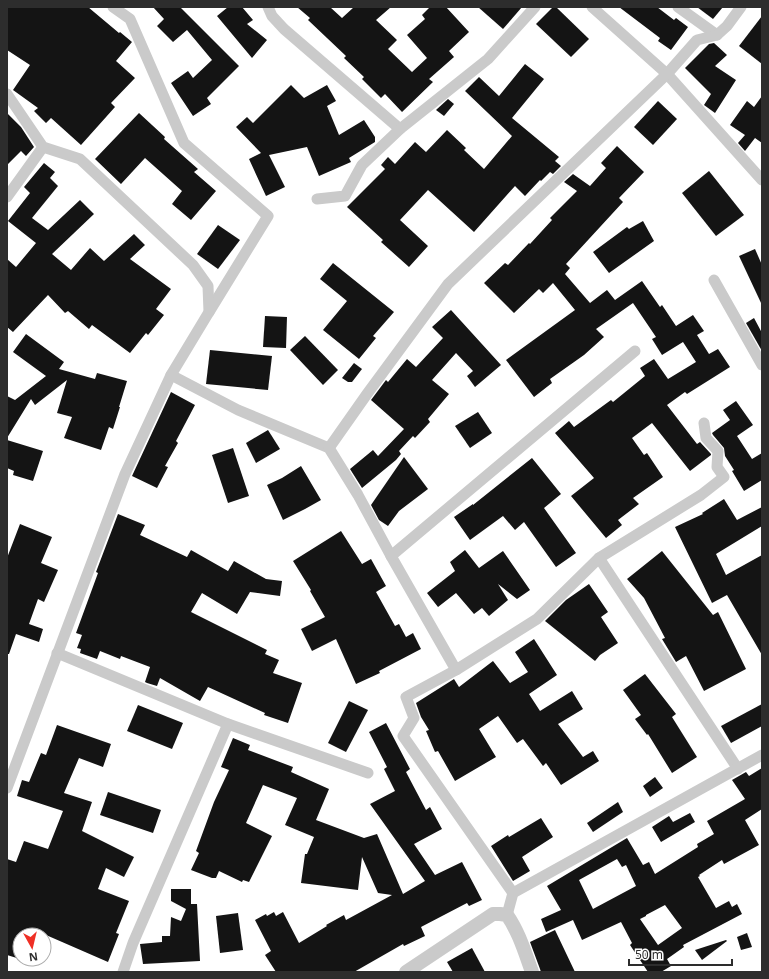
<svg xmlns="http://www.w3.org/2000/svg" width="769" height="979" font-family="'Noto Sans',sans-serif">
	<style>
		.building { fill: #141414; fill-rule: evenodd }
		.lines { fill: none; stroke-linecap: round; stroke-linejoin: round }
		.minor { stroke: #cacaca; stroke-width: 11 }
		.tertiary { stroke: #cacaca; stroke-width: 14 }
	</style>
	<rect width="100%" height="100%" fill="#fff"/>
	<!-- building -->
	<g class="building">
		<polygon points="7,7 88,7 119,33 120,32 132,42 116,61 135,78 111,103 115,107 81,145 51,118 46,123 34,111 38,108 13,90 30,65 7,50"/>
		<polygon points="153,7 180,7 239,66 207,98 211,104 193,116 171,83 188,71 193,78 212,60 187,30 173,42 157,26 164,19"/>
		<polygon points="228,7 242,7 253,20 247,24 267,40 252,58 217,16"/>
		<polygon points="297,7 330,7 342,18 354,7 391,7 376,20 397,40 388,49 412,72 427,58 407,35 425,19 422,15 430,7 446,7 469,32 449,51 454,57 429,79 433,82 402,112 385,94 381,98 362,79 364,77 344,58 346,56 308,20 310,18"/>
		<polygon points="478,7 522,7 503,29"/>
		<polygon points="553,7 556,7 589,39 571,57 536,24"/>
		<polygon points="619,7 657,7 674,20 676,18 688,27 671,50 658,41 660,38"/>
		<polygon points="697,7 723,7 713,19"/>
		<polygon points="762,16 762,64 739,46"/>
		<polygon points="714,43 727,55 715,66 736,80 715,113 704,105 711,94 685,68 709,44"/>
		<polygon points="525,64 544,79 512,118 559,157 555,161 561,166 553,174 550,172 541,181 540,180 525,196 515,186 474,232 428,190 400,220 428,246 409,267 381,242 383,240 347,207 385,169 381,165 388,157 395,164 415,142 426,152 447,130 466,148 464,150 484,169 512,136 465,91 479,77 499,96"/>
		<polygon points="291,85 304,98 327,85 336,101 327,106 339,135 364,120 375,137 375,142 349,158 351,162 319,176 307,147 269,155 285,187 266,196 249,159 261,153 236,127 247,117 253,123"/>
		<polygon points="762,96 762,143 755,138 745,151 738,143 745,135 730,125 747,101 754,107"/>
		<polygon points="448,99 454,104 444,116 436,110"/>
		<polygon points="658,101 677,119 653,145 634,127"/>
		<polygon points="7,113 21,127 34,147 26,156 21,151 7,165"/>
		<polygon points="139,113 165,137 164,139 198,169 194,172 216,191 191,220 172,204 182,191 145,158 121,184 95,159"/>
		<polygon points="617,146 644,172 619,198 623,202 566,264 570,268 565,274 590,303 607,290 615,300 642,281 660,307 662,305 676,326 693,315 704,331 697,335 709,354 718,349 730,367 687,394 685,392 667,405 697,444 700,442 711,454 711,455 690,471 652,423 632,438 644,455 647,453 663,477 633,498 639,504 618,520 622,525 606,538 571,496 594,478 555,433 569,421 574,427 611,400 613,402 645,376 640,368 654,359 668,379 696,362 683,342 662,355 652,339 656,337 633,303 596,329 604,337 584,355 550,379 552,383 534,397 506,360 575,310 553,283 543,293 539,289 514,313 484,283 505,263 508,265 529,243 530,244 552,220 550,218 577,191 564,182 573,174 590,186 606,168 601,163"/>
		<polygon points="44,163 55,172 50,178 58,186 32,218 48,230 80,200 94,214 52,254 71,270 90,248 104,261 134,234 145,245 130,259 171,289 156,309 164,315 148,335 146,333 130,353 92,325 89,329 68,311 65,313 48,295 13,332 7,327 7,259 16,267 36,243 8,221 30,193 24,187"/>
		<polygon points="709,171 744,215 716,236 682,193"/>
		<polygon points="643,221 654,241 609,273 593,252 627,227 629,229"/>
		<polygon points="218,225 240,240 218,269 197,254"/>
		<polygon points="755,249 762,265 762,305 739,256"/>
		<polygon points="333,263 394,312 373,336 376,338 359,359 323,330 347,301 320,279"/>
		<polygon points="451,310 501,365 475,387 467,376 473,371 456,353 432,380 449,394 428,419 430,422 415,438 413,436 399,451 401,454 396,460 362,488 350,469 373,450 378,456 404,429 371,400 386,380 388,382 407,359 416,367 443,338 432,327"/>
		<polygon points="265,316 287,317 286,348 263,347"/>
		<polygon points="754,318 762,333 762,351 746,323"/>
		<polygon points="26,334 64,362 59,369 95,379 97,373 127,381 119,407 120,407 113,429 109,427 101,450 64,438 72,417 57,413 67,380 35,405 31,399 7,438 7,396 15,400 46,376 13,352"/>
		<polygon points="305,336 338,370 323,385 290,350"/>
		<polygon points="210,350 272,356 268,390 206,384"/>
		<polygon points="354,363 362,369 352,382 348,382 342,378"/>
		<polygon points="171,392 195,405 176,441 178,443 165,466 168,467 157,488 132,476"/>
		<polygon points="736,401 753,425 737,436 752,459 762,453 762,480 744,491 732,471 734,470 725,456 724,448 713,435 712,433 730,420 723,410"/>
		<polygon points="478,412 492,433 470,448 455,426"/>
		<polygon points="268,430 280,449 256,463 246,443"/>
		<polygon points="7,440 43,451 33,481 13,475 14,471 7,468"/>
		<polygon points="233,448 249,496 228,503 212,455"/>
		<polygon points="404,457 428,489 399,511 388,526 379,520 371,505"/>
		<polygon points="532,458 561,494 544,508 576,553 556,567 524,522 515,530 503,516 470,540 454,517 473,504 473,505"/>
		<polygon points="301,466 321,500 305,509 283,520 267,485 282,478"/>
		<polygon points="724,499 737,520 762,507 762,526 716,554 726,575 762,555 762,655 727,595 712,603 675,527 703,514 702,513"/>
		<polygon points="118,514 145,525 140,535 187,557 191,550 228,571 234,561 266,579 282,581 280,596 250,592 237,614 202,593 191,612 267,650 265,654 279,660 273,673 302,683 288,723 264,715 265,713 208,687 200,701 160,678 157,686 147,683 145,682 150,667 121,656 120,659 100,651 97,659 80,653 81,649 77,648 82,635 76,633 98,573 96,572"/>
		<polygon points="20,524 52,537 41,563 58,570 44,602 38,599 29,624 43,629 39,642 16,634 9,654 7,654 7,558"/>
		<polygon points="341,531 362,564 371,559 386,586 376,592 395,626 399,624 406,637 413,633 421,649 379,671 380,673 356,684 336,639 312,651 301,629 325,617 310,591 311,590 293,561"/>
		<polygon points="465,550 479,568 503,551 530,590 517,599 498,584 508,600 489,616 482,608 474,614 456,593 438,607 427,593 455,571 450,562"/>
		<polygon points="662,551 713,615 718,612 746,669 704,691 686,656 676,662 662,639 665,638 644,598 627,579"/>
		<polygon points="589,584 608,612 601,617 618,643 600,655 595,661 545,621 566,600"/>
		<polygon points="534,639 557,675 529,694 540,711 572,691 583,709 558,724 583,757 593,751 599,761 561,785 546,763 543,766 523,739 517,743 498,716 479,729 496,757 455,781 438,751 435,752 426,731 429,730 421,717 416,703 454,679 459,687 493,661 510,683 528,672 515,652"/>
		<polygon points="645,674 676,714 672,717 697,757 672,773 648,734 647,735 635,719 641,715 623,690"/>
		<polygon points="349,701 368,710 346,752 328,743"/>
		<polygon points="762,704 762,726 731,743 721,726"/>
		<polygon points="138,705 183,723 172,749 127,731"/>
		<polygon points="386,723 410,769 406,772 426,810 430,807 442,829 414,844 435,875 462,862 482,900 469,906 467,903 421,927 425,936 404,946 403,944 354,972 276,972 265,955 271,951 255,920 266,914 267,916 274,912 276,916 283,912 299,943 327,926 326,925 344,915 346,920 392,895 378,893 362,857 358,890 301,883 305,854 307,854 314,837 285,825 297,798 263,785 246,823 272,836 249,882 243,880 242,882 219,871 216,878 212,878 191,870 199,853 196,851 214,802 229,770 221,767 233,738 250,745 248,750 293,767 291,772 329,789 316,820 364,838 377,834 403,894 425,881 370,804 395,791 384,769 387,767 369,732"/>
		<polygon points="57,725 111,744 103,767 79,758 64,793 92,802 82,831 134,857 124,877 106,868 98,889 129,901 116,933 119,934 108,962 46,935 20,935 20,959 7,955 7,859 16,862 24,841 48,849 63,811 17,796 22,780 29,782 41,753 46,755"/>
		<path d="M762,768V809L745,820L759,845L724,864L722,860L699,875L700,876L698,877L716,908L729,901L732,907L737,904L742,914L683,945L684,947L667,959L671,966L661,972H648L630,945L632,943L621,922L582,940L573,920L546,932L541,919L561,910L547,886L627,838L643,865L649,862L655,874L698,847L697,844L714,834L707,821L745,799L732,780L746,772L749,776ZM617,859L622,867L626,865L636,886L593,909L579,880ZM665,905L682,928L658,945L640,919L646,916V915Z"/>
		<polygon points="655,777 663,788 650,797 643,786"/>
		<polygon points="108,792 161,810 153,833 100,815"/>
		<polygon points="618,802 623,812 593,832 587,823"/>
		<polygon points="690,813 695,822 661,842 652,827 669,816 673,822"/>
		<polygon points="541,818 553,837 522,857 530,871 513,881 491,846 508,835 509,837"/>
		<polygon points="171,889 191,889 191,904 197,904 200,961 143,964 140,944 162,942 162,936 170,936 171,917 181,921 186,909 171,901"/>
		<polygon points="238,913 243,950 220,953 216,916"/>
		<polygon points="555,930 575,972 541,972 540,969 530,942"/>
		<polygon points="747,933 752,947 741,950 737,937"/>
		<polygon points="726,940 727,941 702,960 695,950"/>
		<polygon points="472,948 485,972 453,972 447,962"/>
	</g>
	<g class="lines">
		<!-- minor -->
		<g class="minor">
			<polyline points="113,7 130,19 184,143 268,216 209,312"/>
			<polyline points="268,7 272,16 284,29 400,129"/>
			<polyline points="592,7 667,74 762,180"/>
			<polyline points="678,7 717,35"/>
			<polyline points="7,94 43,147 80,159 193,265 208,286 209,312 171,375 125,474 7,788"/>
			<polyline points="7,197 43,147"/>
			<polyline points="317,199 345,196 362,165 400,129 488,59 535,7"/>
			<polyline points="714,280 762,365"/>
			<polyline points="171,375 238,410 329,448 358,495 391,556 456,670"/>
			<polyline points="329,448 367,394 448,284 667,74 697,40 717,35 727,26 741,7"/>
			<polyline points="391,556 635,351"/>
			<polyline points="599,558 738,769"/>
			<polyline points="57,653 228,724 368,773"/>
			<polyline points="513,893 403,736 414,718 406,697 456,670 537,619 599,558 701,495 724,477 717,467 718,451 706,438 704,423"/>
			<polyline points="507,915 513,893 762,755"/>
			<polyline points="123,972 133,943 228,724"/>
		</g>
		<!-- tertiary -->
		<path class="tertiary" d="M406,972L493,914H500L507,915C519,932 525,953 532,972"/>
	</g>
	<!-- border -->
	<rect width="769" height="979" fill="none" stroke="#2d2d2d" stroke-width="16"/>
	<!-- north arrow -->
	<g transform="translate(32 947) rotate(172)"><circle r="19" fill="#ffffff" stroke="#ababab"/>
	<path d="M0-3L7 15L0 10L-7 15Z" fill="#ef2f25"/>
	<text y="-6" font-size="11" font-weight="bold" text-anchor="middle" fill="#2d2d2d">N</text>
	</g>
	<!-- scale -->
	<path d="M629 959v6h103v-6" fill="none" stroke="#2d2d2d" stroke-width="2"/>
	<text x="635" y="959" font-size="12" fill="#2d2d2d" stroke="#ffffff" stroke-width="3" paint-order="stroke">50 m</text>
</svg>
